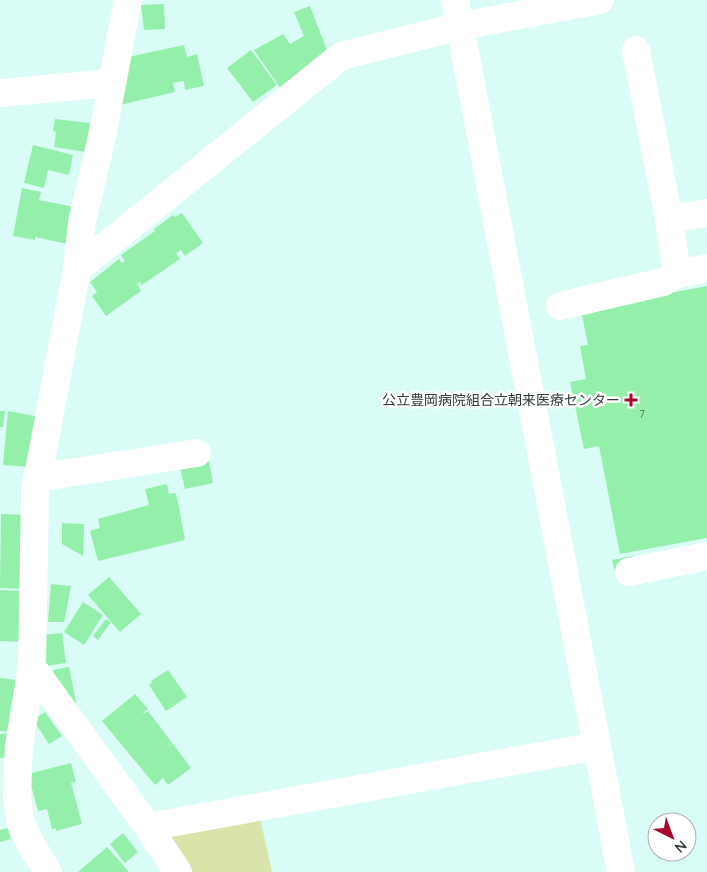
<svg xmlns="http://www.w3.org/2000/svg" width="707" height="872" font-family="Quicksand,'Noto Sans JP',sans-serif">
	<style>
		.green { fill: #d8e4aa }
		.building { fill: #94efab }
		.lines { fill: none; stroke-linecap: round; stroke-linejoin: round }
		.minor { stroke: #fff; stroke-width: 28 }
		.poi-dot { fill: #a5092d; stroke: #fff; stroke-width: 2 }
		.labels { text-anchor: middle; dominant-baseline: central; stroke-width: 5; stroke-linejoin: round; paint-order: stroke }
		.number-label { font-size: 11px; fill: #486956 }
		.poi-label { font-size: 14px; fill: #2f3c3a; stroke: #fff; text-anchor: end }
	</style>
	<rect width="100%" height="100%" fill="#d9fcf6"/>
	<!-- green -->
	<polygon class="green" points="258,809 272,872 182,872 148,827"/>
	<!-- building -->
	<g class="building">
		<polygon points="164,4 165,29 144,30 141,5"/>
		<polygon points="310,6 327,50 281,89 254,50 283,34 290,44 304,36 294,12"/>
		<polygon points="184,45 187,57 197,54 204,86 185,90 184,81 173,83 175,92 120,105 128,57"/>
		<polygon points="251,50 277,85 253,102 227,68"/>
		<polygon points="55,119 90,123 86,152 54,147 56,132 53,131"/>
		<polygon points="33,145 73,155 69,175 48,170 44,188 24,183"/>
		<polygon points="22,188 41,192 39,200 79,208 72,245 35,237 35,240 13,236"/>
		<polygon points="182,213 203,243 185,256 181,250 176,253 180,259 142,285 140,282 137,284 141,291 106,316 92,296 97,292 90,282 119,259 122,263 125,261 121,255 155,231 154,229 173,215 175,217"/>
		<polygon points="707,286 707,538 620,554 599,446 584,449 570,382 586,379 580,346 588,345 581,310"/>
		<polygon points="0,411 5,411 3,427 0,427"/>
		<polygon points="8,411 40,417 31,467 3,465"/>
		<polygon points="209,461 213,483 185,489 180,467"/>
		<polygon points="167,484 169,494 176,493 185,540 98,561 90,531 100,528 98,519 149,505 145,489"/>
		<polygon points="1,514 30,515 25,589 0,588"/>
		<polygon points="62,523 84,524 83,556 62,544"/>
		<polygon points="633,556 636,568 615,572 612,560"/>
		<polygon points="109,577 141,614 120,632 88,595"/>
		<polygon points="51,584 71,586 64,622 48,622"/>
		<polygon points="0,590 23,591 20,639 18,639 18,642 0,641"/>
		<polygon points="83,602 103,615 84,645 64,632"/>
		<polygon points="106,619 111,622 98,640 93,636"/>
		<polygon points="62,633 66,663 46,666 43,635"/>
		<polygon points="69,667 77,707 56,690 53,670"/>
		<polygon points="168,670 187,697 166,711 149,685 152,683 151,681"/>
		<polygon points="0,678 16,680 12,732 0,731"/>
		<polygon points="135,694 148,709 143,713 144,714 148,711 191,768 168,785 163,778 155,785 102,721"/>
		<polygon points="45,712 62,736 49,744 33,720"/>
		<polygon points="12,733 14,757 0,758 0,734"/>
		<polygon points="71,763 76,782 71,783 82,824 56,831 56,828 52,829 47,809 38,811 28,774"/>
		<polygon points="8,828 11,839 0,842 0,830"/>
		<polygon points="123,833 138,852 125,863 110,844"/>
		<polygon points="107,847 129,872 78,872"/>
	</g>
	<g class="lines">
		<!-- minor -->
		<g class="minor">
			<polyline points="455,0 621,872"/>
			<polyline points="636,50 669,219"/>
			<polyline points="0,93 111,83"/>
			<polyline points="707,213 669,219 677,274 707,268"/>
			<polyline points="77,269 341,56 461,26 600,0"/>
			<polyline points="560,306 663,282 677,274"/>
			<polyline points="37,478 197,453"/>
			<polyline points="629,572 707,556"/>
			<polyline points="32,667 148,827 178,872"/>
			<polyline points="148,827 597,746"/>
			<polyline points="48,872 29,841 21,823 17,798 19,746 32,667 35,492 77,269 82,222 102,137 128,0"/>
		</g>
	</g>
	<!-- markers -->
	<path class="poi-dot" d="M628.5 392.5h5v5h5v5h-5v5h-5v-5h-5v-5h5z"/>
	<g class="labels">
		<!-- number labels -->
		<g class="number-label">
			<text x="642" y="414">7</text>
		</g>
		<!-- poi labels -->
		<g class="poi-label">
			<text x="620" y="400">公立豊岡病院組合立朝来医療センター</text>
		</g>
	</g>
	<!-- north arrow -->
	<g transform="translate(672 837) rotate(138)"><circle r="24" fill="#ffffff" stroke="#acb1b0"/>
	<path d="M0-4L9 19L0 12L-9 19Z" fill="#a5092d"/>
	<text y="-8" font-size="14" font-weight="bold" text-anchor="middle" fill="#2f3c3a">N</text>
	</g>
</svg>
